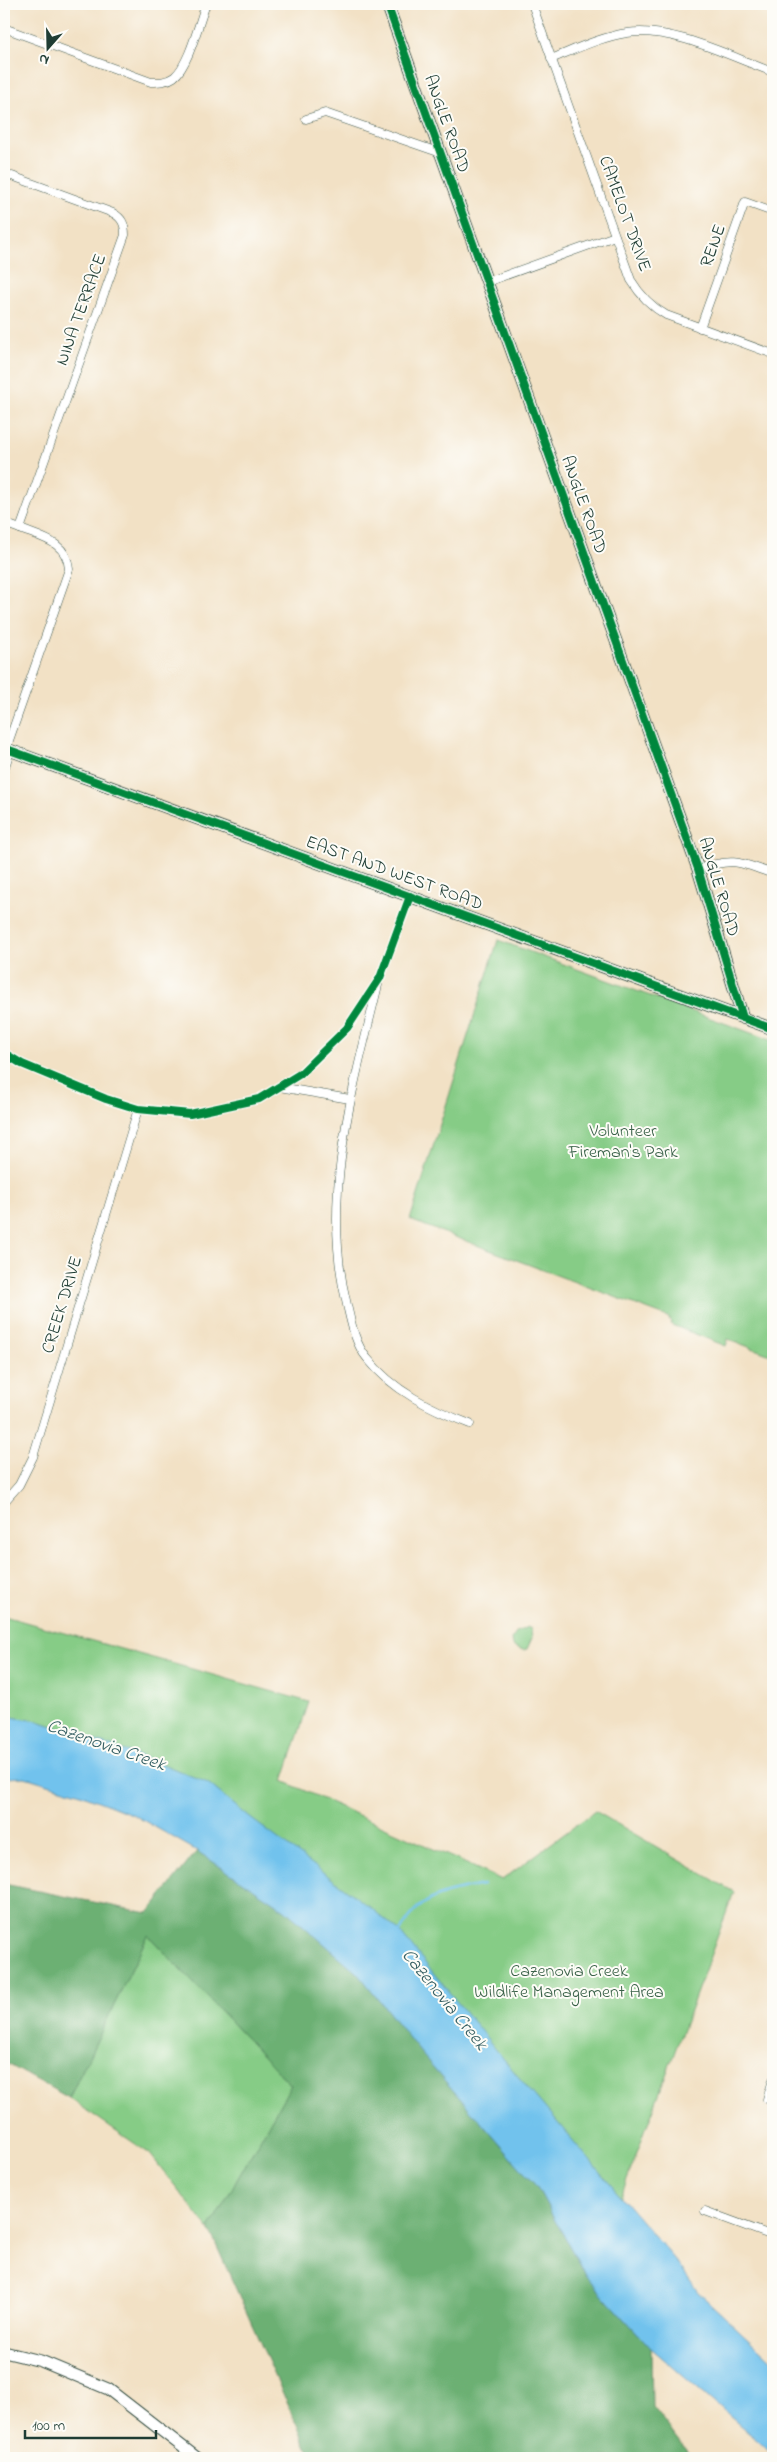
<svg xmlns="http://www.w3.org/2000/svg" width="777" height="2462" font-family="'Indie Flower',sans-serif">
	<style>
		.green { fill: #86cc86; stroke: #52845d }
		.forest { fill: #6cb073; stroke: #467654 }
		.water { fill: #71c2ed; stroke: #488090 }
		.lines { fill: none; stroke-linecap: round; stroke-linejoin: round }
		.stream { stroke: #71c2ed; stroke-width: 2.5 }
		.street-casing { stroke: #3f564a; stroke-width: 9 }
		.secondary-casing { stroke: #3f564a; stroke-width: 13 }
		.street { stroke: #fff; stroke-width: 8 }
		.secondary { stroke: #fff; stroke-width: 11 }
		.cycleway-casing { stroke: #fdfcf7; stroke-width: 11 }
		.cycleway { stroke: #00873e; stroke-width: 8 }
		.labels { text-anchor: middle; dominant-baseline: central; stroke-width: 4; stroke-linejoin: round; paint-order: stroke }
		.street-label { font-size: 18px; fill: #1f3d34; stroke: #fdfcf7 }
		.park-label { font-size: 18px; fill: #396148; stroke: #fdfcf7 }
		.water-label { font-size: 19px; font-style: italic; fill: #345e62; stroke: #fdfcf7 }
	</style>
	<rect width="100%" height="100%" fill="#fdfcf7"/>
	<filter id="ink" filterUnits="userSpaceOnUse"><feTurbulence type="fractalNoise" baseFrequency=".02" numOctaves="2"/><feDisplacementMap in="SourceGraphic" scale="10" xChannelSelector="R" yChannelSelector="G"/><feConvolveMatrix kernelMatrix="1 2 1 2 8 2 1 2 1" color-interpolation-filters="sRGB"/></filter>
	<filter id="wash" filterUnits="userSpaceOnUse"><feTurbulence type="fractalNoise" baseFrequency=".0096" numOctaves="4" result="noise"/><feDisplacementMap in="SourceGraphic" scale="20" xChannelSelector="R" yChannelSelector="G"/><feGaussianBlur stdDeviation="1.12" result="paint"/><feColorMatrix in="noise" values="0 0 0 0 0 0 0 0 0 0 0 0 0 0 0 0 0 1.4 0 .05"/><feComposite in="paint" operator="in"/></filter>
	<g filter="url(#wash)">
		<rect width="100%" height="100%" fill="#f2e1c5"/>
		<!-- green -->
		<g class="green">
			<polygon points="498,940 773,1041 773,1356 728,1339 726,1346 672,1325 668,1317 410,1220"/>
			<polygon points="4,1616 309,1702 283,1781 502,1880 595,1811 734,1892 607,2234 393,1956 4,1737"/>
			<polygon points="527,1627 531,1629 532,1638 527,1649 523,1650 512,1646 511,1640 517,1632"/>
			<polygon points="148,1935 291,2085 209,2229 150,2154 69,2098"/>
		</g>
		<!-- forest -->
		<polygon class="forest" points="197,1851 285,1910 358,1973 420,2052 537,2187 586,2276 651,2348 652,2406 693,2458 312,2458 209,2229 291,2085 148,1935 69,2098 4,2062 4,1884 148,1913"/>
		<!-- water -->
		<polygon class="water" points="4,1716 38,1721 160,1763 208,1783 249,1817 371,1908 400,1932 516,2074 676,2261 698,2292 773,2362 773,2454 651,2348 586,2276 537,2187 420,2052 358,1973 285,1910 197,1851 134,1815 78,1793 25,1777 4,1778"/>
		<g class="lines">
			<!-- stream -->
			<path class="stream" d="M399,1935C418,1895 444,1893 483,1885"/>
		</g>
	</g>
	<g filter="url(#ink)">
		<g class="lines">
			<defs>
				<g id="street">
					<path d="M532,4L631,280C640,295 650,306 666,315L773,354"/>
					<path d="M4,28L151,82C159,82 167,82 174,77C189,65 199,22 206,4"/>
					<path d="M551,59C576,49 601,37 627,33C672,26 731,57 773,72"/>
					<polyline points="306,119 325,113 441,153"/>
					<path d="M4,176H12L113,213C122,218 125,224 125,235L20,529L4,523"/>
					<polyline points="487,282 615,236"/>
					<polyline points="700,328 745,202 773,212"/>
					<path d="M6,749L69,569C67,542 43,538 20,529"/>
					<polyline points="4,770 10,751"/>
					<path d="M698,869C733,857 740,862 773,874"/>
					<path d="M378,985C353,1089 320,1198 347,1305C351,1322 355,1344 367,1358C393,1391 431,1409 470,1424"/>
					<polyline points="4,1053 22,1064 106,1099 138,1109 190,1114 259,1099 300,1074 347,1028 380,978 410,896"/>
					<polyline points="279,1087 350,1099"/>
					<polyline points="4,1502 19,1485 33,1457 138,1109"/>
					<polyline points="773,2080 767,2099 773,2101"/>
					<polyline points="705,2211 773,2236"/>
				</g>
				<g id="secondary">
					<polyline points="387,4 698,869 743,1018"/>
					<polyline points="4,748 773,1029"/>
					<polyline points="4,2352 41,2361 108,2389 197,2458"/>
				</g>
			</defs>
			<!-- street casing -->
			<use href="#street" class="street-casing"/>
			<!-- secondary casing -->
			<use href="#secondary" class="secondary-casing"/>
			<!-- street -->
			<use href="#street" class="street"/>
			<!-- secondary -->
			<use href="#secondary" class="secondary"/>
			<defs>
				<g id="cycleway">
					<polyline points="387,4 698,869 743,1018"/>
					<polyline points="4,748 773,1029"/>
					<polyline points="4,1053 22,1064 106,1099 138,1109 190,1114 259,1099 300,1074 347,1028 380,978 410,896"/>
				</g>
			</defs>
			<!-- cycleway casing -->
			<use href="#cycleway" class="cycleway-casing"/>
			<!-- cycleway -->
			<use href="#cycleway" class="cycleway"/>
		</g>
	</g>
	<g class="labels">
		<!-- street labels -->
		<g class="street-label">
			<text transform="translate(446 124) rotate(70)">ANGLE ROAD</text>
			<text transform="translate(624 214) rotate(70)">CAMELOT DRIVE</text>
			<text transform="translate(714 246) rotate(-70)">RENE</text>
			<text transform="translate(82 310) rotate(-70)">NINA TERRACE</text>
			<text transform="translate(583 505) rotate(70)">ANGLE ROAD</text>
			<text transform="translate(394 874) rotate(20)">EAST AND WEST ROAD</text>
			<text transform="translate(718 887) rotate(73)">ANGLE ROAD</text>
			<text transform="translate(63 1305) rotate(-73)">CREEK DRIVE</text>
		</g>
		<!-- park labels -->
		<g class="park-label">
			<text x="623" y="1132">Volunteer<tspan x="623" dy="21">Fireman's Park</tspan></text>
			<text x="569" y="1972">Cazenovia Creek<tspan x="569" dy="21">Wildlife Management Area</tspan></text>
		</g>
		<!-- water labels -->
		<g class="water-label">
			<text transform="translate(106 1746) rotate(19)">Cazenovia Creek</text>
			<text transform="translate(444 2000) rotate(51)">Cazenovia Creek</text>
		</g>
	</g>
	<!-- margin -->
	<rect width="777" height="2462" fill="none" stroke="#fdfcf7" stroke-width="20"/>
	<!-- north arrow -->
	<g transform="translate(48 48) rotate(200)" stroke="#fdfcf7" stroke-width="4" paint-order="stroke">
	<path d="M0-4L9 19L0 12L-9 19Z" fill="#1f3d34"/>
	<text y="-8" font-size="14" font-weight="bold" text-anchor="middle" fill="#1f3d34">N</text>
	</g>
	<!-- scale -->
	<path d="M25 2430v8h131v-8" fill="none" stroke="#1f3d34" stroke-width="2.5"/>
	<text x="32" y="2430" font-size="15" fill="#1f3d34" stroke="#fdfcf7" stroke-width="4" paint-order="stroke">100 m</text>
</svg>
